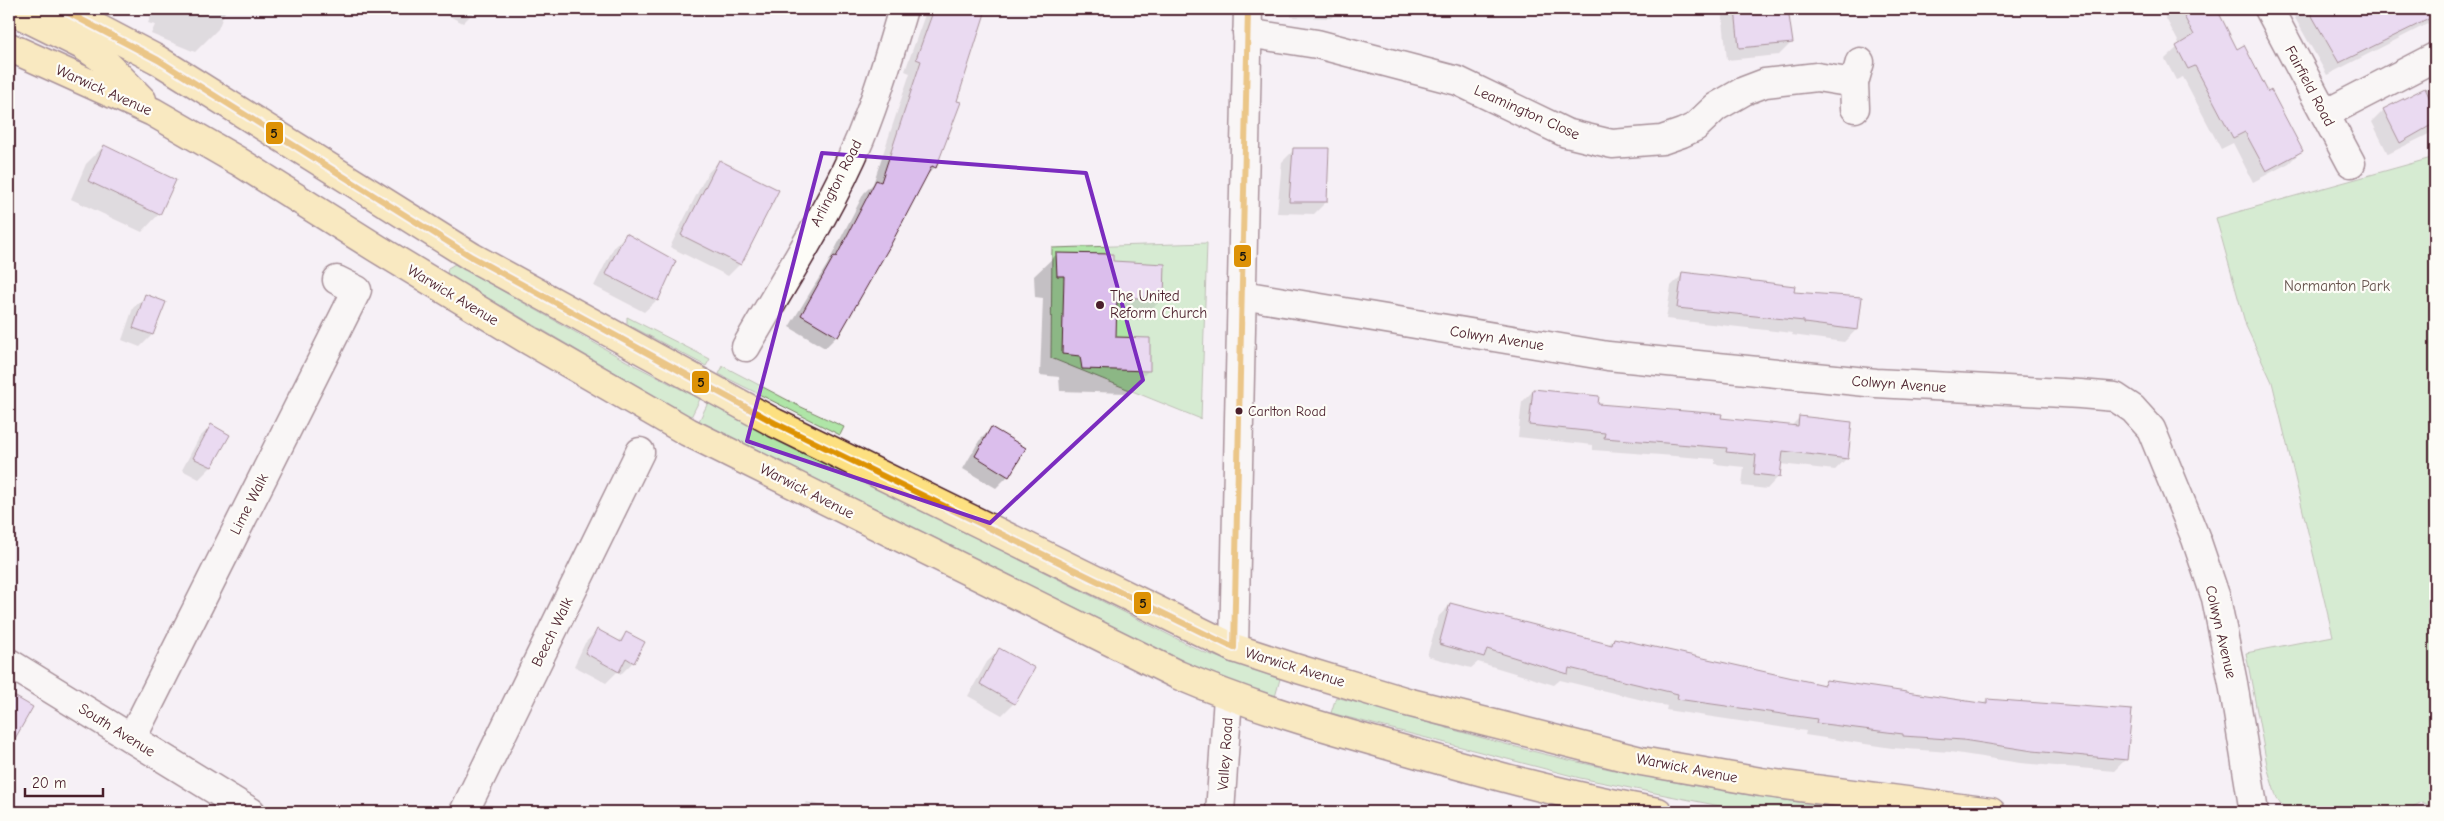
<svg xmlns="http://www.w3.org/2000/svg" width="2444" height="821" font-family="'Comic Neue',sans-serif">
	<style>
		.green { fill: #afe5a7; stroke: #7c8269 }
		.shadow { fill: #0003 }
		.building { fill: #dbbeec; stroke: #4a1f2b }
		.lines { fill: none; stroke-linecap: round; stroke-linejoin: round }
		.street-casing { stroke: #4a1f2b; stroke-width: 31 }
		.secondary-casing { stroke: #4a1f2b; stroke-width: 31 }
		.highway-casing { stroke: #4a1f2b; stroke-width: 31 }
		.street { stroke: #fdfcf7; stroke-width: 28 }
		.secondary { stroke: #fdfcf7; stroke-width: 28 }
		.highway { stroke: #fde080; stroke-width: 28 }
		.bus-1-casing { stroke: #fdfcf7; stroke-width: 10 }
		.bus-1 { stroke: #dd9206; stroke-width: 6 }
		.marked { fill: none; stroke: #7b2cbf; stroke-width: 4; stroke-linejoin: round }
		.poi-dot { fill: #4a1f2b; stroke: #fdfcf7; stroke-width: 2 }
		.labels { text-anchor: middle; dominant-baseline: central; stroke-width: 4.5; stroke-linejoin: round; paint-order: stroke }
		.bus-label { font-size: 14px; fill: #4a1f2b; stroke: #fdfcf7; text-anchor: start }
		.street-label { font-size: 15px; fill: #4a1f2b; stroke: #fdfcf7 }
		.park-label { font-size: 15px; fill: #63504a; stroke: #fdfcf7 }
		.poi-label { font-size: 15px; fill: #4a1f2b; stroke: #fdfcf7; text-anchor: start }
		.line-badge { stroke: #fdfcf7; stroke-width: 2 }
		.pale-badge-label { font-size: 14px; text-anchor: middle; font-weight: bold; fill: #111 }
	</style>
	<rect width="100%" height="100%" fill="#f6f0f5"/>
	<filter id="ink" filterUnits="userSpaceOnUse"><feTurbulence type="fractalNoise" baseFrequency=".02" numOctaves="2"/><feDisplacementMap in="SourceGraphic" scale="10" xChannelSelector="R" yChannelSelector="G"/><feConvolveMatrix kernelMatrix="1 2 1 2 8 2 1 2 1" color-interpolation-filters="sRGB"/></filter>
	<g filter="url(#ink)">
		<!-- green -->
		<g class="green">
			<polygon points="2435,157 2435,808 2422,802 2403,812 2288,812 2277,799 2268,770 2246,653 2333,636 2272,382 2246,326 2216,218"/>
			<polygon points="1207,243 1201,419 1051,358 1052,248"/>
			<polygon points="455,264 628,362 700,399 691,417 447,274 448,268"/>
			<polygon points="627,317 710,359 706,366 627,324"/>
			<polygon points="723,366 797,405 844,427 840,435 719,374"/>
			<polygon points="708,403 1203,652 1280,679 1275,697 1197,668 699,421"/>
			<path d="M1336,697C1415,718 1494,743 1573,761C1675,784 1776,801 1879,812H1750L1580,778L1331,713Z"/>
		</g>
		<!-- shadow -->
		<g class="shadow">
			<polygon points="141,9 226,9 218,29 195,52 151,34 155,25 148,23 152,14"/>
			<polygon points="435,9 477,9 463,23"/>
			<polygon points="927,9 980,9 935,167 924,178 837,336 825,348 789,327 827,265 864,193 873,184 910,73 905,71"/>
			<polygon points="1291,9 1340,9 1331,18 1291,17"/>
			<polygon points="1722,9 1787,9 1791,43 1779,55 1727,60"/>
			<polygon points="2161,9 2222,9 2223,11 2219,15 2237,50 2267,93 2301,151 2289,163 2253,182 2233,143 2221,149 2183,77 2176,80 2165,59 2180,45"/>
			<polygon points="2290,9 2355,9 2360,19 2380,9 2435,9 2435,20 2327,75"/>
			<polygon points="2435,86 2435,131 2388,154 2372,122 2384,110"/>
			<polygon points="104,146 145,165 159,214 142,232 71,199 86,164"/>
			<polygon points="1294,150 1326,202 1314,214 1277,213 1282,162"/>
			<polygon points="719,161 740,264 728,276 670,247 707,174"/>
			<polygon points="626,235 657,300 644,312 594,286 614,247"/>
			<polygon points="1057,254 1111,263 1163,298 1141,320 1115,319 1115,338 1149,370 1127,393 1060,391 1059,377 1040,375 1043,298 1035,297 1034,276"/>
			<polygon points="1683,274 1792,293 1860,298 1856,330 1844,342 1792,335 1793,333 1666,319 1671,286"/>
			<polygon points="146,296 164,302 152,335 140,347 122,340 133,308"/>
			<polygon points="1534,390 1597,405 1790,427 1800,417 1847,458 1835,470 1780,464 1779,476 1767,489 1742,486 1744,467 1715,464 1715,459 1593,450 1593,445 1518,437 1522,402"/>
			<polygon points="211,426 211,467 199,479 182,470 199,438"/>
			<polygon points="991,429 1008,476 996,488 963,469 979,441"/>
			<polygon points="1451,604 1608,645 1614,639 1822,686 1826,682 1983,704 1988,700 2126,759 2114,771 2020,763 1950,752 1892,748 1805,735 1806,731 1666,710 1667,706 1560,680 1554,685 1478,662 1471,668 1427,656 1439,616"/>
			<polygon points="597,631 618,642 626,634 633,662 621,674 617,672 606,683 574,666 585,643"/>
			<polygon points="999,650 1014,703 1002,715 968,696 987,662"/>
			<polygon points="807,802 826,807 824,812 797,812"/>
		</g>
		<!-- building -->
		<g class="building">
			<polygon points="934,9 972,9 985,13 957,101 961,102 936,168 932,166 890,246 838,337 801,315 834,256 836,257 876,180 881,182 921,61 916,59"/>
			<polygon points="1735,9 1788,9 1793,43 1739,48"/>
			<polygon points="2180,9 2217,9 2237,49 2244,45 2268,92 2271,90 2303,151 2266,171 2245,132 2233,138 2195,66 2188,69 2176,46 2194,35"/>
			<polygon points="2308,9 2435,9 2435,16 2339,63"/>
			<polygon points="2425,88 2435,110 2435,123 2400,143 2383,109"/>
			<polygon points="104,145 176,180 160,215 88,181"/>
			<polygon points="1293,148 1329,148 1327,202 1289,202"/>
			<polygon points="719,160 779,190 741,265 681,235"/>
			<polygon points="626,233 676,261 658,301 605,274"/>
			<polygon points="1056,253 1113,254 1113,261 1165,264 1164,299 1117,297 1116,337 1150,338 1150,371 1082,369 1080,356 1062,354 1064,276 1057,276"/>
			<polygon points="1682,272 1795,286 1794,292 1862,297 1858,330 1804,323 1804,321 1677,308"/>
			<polygon points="145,294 166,302 153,335 133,328"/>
			<polygon points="1533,389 1599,396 1598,404 1722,414 1721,418 1798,426 1799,416 1852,422 1848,459 1783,451 1780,477 1754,474 1756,455 1726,452 1727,448 1604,438 1605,433 1529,425"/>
			<polygon points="211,424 230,435 212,467 193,458"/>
			<polygon points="991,427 1026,448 1009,477 975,456"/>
			<polygon points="1450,603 1612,645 1614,638 1824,685 1826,680 1987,704 1987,699 2132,710 2127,760 2033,751 1963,740 1903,736 1903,734 1816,723 1817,719 1677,699 1678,694 1569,668 1568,674 1487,649 1484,657 1439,644"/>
			<polygon points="597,629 621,642 626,632 645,642 634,663 626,658 619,672 585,653"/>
			<polygon points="999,648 1035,668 1015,704 980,684"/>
			<polygon points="9,693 33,707 9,749"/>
		</g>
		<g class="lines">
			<defs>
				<g id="street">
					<polyline points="2269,9 2351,163"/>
					<polyline points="1247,33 1317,44 1458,81 1566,133 1612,144 1662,140 1682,133 1695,127 1716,107 1744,91 1765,83 1817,77 1854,83"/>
					<polyline points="1855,108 1854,83 1860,62"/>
					<polyline points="2325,114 2435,57"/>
					<polyline points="1242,295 1608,356 1876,383 2080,394 2115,397 2133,409 2151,429 2196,539 2216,598 2233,683 2254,812"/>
					<path d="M746,347C785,279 829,212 860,139C877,97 890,53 903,9"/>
					<polyline points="9,663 251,812"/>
					<polyline points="132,738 357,290 337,280"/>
					<polyline points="464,812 640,452"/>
				</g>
				<g id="secondary">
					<polyline points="1234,648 1248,9"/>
					<polyline points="1220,812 1228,697"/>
				</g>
				<g id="highway">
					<polyline points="9,9 82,45 101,58 142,100"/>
					<polyline points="61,9 158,60 472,257 775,423 1234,648 1295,668 1407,702 1641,761 1761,782 1991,812"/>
					<path d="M9,47L153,112L238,161L378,249L525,338L688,432L1178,675C1253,707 1323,727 1401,749C1485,773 1571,797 1658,812"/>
				</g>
			</defs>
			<!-- street casing -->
			<use href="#street" class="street-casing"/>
			<!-- secondary casing -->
			<use href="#secondary" class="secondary-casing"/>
			<!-- highway casing -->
			<use href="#highway" class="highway-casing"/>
			<!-- street -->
			<use href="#street" class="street"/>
			<!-- secondary -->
			<use href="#secondary" class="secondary"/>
			<!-- highway -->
			<use href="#highway" class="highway"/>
			<defs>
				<polyline id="bus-1" points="61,9 158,60 472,257 775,423 1234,648 1248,9"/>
			</defs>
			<!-- bus-1 casing -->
			<use href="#bus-1" class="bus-1-casing"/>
			<!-- bus-1 -->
			<use href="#bus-1" class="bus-1"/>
		</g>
	</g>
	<!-- marked area -->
	<path d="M0 0H2444V821H0ZM822,153L1086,173L1143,380L990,523L747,441Z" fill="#f6f0f5" fill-opacity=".55" fill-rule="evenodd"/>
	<path class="marked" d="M822,153L1086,173L1143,380L990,523L747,441Z"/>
	<!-- markers -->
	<g class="poi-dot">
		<circle cx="1100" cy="305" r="5"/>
		<circle cx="1239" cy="411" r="4.5"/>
	</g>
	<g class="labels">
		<!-- bus labels -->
		<g class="bus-label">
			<text x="1248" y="411">Carlton Road</text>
		</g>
		<!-- street labels -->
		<g class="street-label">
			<text transform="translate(2310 86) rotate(62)">Fairfield Road</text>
			<text transform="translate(104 90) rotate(24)">Warwick Avenue</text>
			<text transform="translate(1527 112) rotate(24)">Leamington Close</text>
			<text transform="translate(836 183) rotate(-63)">Arlington Road</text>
			<text transform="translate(453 295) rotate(31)">Warwick Avenue</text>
			<text transform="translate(1497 338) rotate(9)">Colwyn Avenue</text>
			<text transform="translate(1899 384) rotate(4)">Colwyn Avenue</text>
			<text transform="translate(807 491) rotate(27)">Warwick Avenue</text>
			<text transform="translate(249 504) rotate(-63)">Lime Walk</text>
			<text transform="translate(552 632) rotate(-64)">Beech Walk</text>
			<text transform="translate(2221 632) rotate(77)">Colwyn Avenue</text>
			<text transform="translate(1295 667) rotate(17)">Warwick Avenue</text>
			<text transform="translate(117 730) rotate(32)">South Avenue</text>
			<text transform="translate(1225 754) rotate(-86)">Valley Road</text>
			<text transform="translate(1687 768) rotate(11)">Warwick Avenue</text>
		</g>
		<!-- park labels -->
		<g class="park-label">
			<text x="2337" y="286">Normanton Park</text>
		</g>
		<!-- poi labels -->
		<g class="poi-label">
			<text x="1110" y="296">The United<tspan x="1110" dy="17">Reform Church</tspan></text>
		</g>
	</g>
	<g class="line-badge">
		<rect x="265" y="121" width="19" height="24" rx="5" fill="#dd9206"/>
		<rect x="1233" y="244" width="19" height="24" rx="5" fill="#dd9206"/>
		<rect x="691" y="370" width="19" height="24" rx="5" fill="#dd9206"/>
		<rect x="1133" y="591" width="19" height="24" rx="5" fill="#dd9206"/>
	</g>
	<g class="pale-badge-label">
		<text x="274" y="138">5</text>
		<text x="1243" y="261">5</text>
		<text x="701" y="387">5</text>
		<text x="1143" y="608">5</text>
	</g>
	<!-- margin -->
	<rect width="2444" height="821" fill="none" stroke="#fdfcf7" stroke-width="30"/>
	<rect x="15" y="15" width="2414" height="791" fill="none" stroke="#4a1f2b" stroke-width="2" filter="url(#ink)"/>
	<!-- scale -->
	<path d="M25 788v8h78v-8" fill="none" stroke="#4a1f2b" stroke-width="2.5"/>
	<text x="32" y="788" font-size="15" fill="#4a1f2b" stroke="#fdfcf7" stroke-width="4" paint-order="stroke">20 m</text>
</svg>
